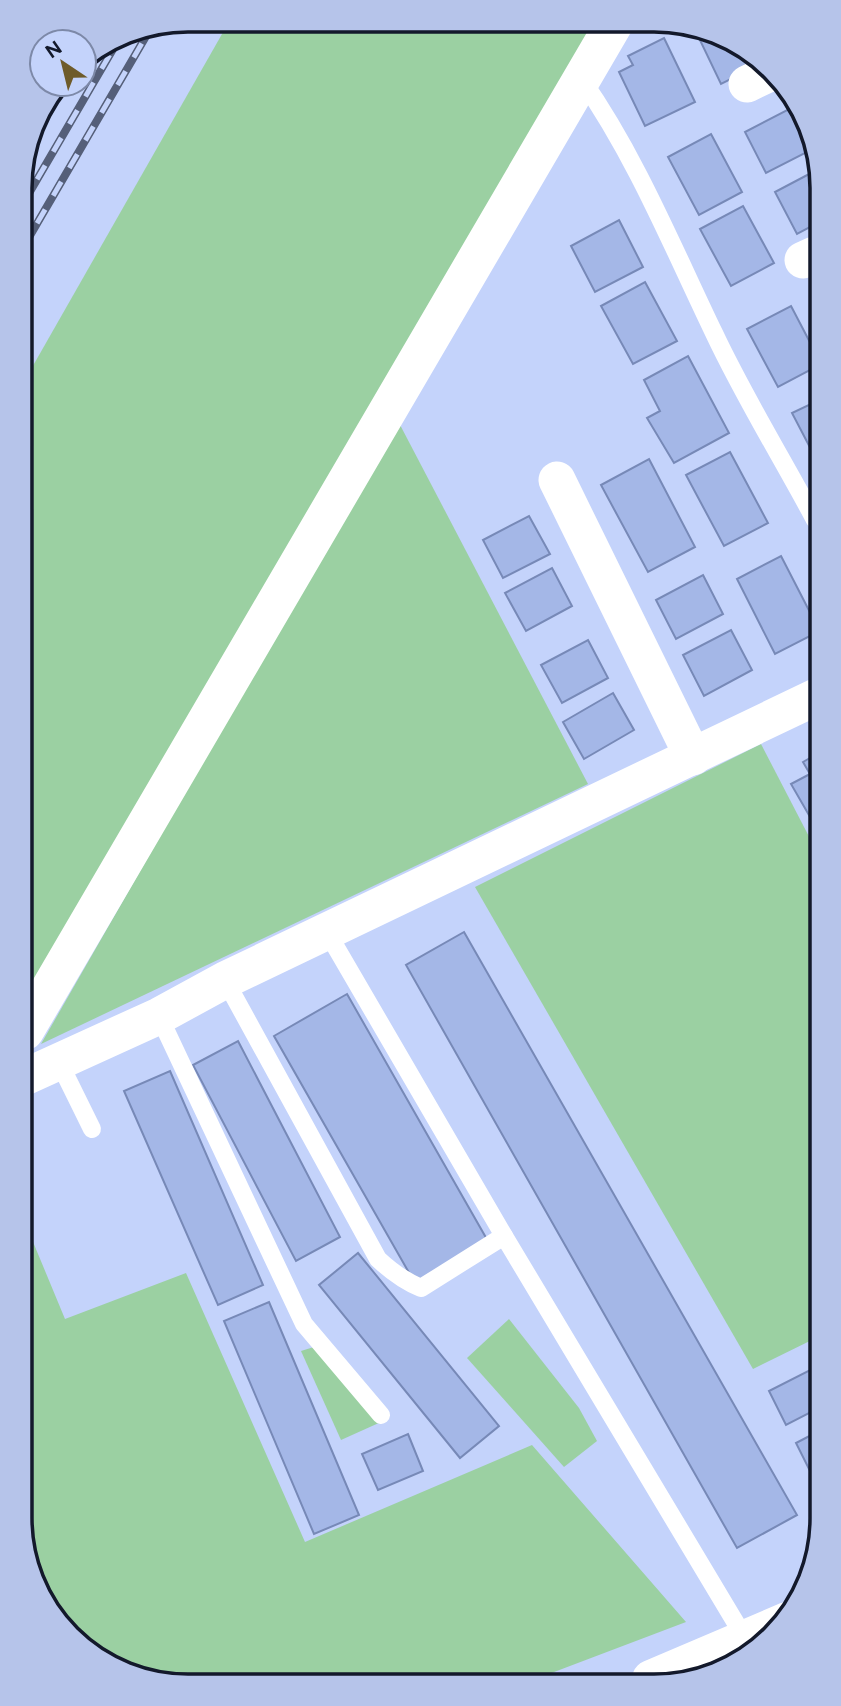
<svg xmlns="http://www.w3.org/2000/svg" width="841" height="1706" font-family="Figtree,sans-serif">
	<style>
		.green { fill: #9bd0a2 }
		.building { fill: #a4b7e7; stroke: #7789b7; stroke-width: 2 }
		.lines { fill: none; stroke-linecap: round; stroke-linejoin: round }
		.lane { stroke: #fff; stroke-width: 18 }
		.street { stroke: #fff; stroke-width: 37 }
		.secondary { stroke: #fff; stroke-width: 38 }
		.rail-casing { stroke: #555f79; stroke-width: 8 }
		.rail { stroke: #c4d3fb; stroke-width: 5; stroke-dasharray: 16; stroke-linecap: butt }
		.rim { fill: none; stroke: #13192b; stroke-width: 3.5 }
	</style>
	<rect width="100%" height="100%" fill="#c4d3fb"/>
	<!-- green -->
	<g class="green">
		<polygon points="230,20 608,22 25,1023 22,385"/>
		<polygon points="398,421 588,784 41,1044"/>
		<polygon points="761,744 817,852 820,1336 753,1369 475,887"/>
		<polygon points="26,1225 65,1319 186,1273 305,1542 532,1445 686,1622 533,1680 165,1685 77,1645 50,1605 28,1541"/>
		<polygon points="509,1319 579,1408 597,1441 564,1467 467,1358"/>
		<polygon points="317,1346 381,1422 341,1440 301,1351"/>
	</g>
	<!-- building -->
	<g class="building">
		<polygon points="706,32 764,61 765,62 721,84 698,36"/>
		<polygon points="664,38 695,102 645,126 619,72 633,65 628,56"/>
		<polygon points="795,106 813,134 813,149 766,173 745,132"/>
		<polygon points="711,134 742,192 699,215 668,157"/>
		<polygon points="813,172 814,225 797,234 775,192"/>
		<polygon points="743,206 774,263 731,286 700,229"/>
		<polygon points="619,220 643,267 595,292 571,246"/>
		<polygon points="645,282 677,341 633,364 601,306"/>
		<polygon points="791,306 814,350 814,368 778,387 747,329"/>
		<polygon points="688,356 729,433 674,463 647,418 660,411 644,380"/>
		<polygon points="815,402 815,457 792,413"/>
		<polygon points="730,452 768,523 724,546 686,475"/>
		<polygon points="649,459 695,547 648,572 601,485"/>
		<polygon points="529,516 550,554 503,578 483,540"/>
		<polygon points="781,556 816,624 816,633 775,654 737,579"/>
		<polygon points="552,568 572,606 526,631 505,593"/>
		<polygon points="703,575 723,614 676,639 656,600"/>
		<polygon points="731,630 752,670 704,696 683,655"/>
		<polygon points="588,640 608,678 562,703 541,665"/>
		<polygon points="613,693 634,730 584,759 563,722"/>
		<polygon points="817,754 817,829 791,784 810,774 803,762"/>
		<polygon points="464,932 797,1515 737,1548 406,965"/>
		<polygon points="347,994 493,1250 420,1292 274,1036"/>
		<polygon points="238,1041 340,1237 296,1261 193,1065"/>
		<polygon points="170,1071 263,1285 218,1305 124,1091"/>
		<polygon points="358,1253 499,1426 460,1458 319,1285"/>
		<polygon points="269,1302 359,1515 314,1534 224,1321"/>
		<polygon points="820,1365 821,1407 786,1425 769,1391"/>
		<polygon points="821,1430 821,1473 813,1477 796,1443"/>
		<polygon points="408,1434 423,1471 378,1490 362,1454"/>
	</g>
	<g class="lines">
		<!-- lane -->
		<g class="lane">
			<path d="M582,80C636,157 673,248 714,333C744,397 782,458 815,520"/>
			<polyline points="327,932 504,1236 746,1640"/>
			<path d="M225,980L378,1259C392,1272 404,1281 421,1288L504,1236"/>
			<polyline points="159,1016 304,1324 381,1415"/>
			<polyline points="59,1062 92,1129"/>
		</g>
		<!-- street -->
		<g class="street">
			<polyline points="747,84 772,72"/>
			<polyline points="803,260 814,255"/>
			<polyline points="557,480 693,757"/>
			<polyline points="25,1077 159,1016 225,980 816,697"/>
		</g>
		<!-- secondary -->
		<g class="secondary">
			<polyline points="25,1031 615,22"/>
			<polyline points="651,1679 787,1621"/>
		</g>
		<defs>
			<g id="rail">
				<polyline points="21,207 123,32"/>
				<polyline points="21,251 152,26"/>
			</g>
		</defs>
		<!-- rail casing -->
		<use href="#rail" class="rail-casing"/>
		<!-- rail -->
		<use href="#rail" class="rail"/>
	</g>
	<!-- crop -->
	<path d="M0 0H841V1706H0ZM188 32H654A156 156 0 0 1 810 188V1518A156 156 0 0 1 654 1674H188A156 156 0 0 1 32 1518V188A156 156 0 0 1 188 32Z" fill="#b6c4ea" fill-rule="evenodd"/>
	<path class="rim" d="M188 32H654A156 156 0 0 1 810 188V1518A156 156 0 0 1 654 1674H188A156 156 0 0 1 32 1518V188A156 156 0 0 1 188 32Z"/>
	<!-- north arrow -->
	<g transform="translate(63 63) rotate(325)"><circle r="33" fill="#c4d3fb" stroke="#7d89a8" stroke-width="2"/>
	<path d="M0-5L12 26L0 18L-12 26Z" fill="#6e5b2a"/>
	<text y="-10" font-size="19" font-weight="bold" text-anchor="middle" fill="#13192b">N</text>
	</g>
</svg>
